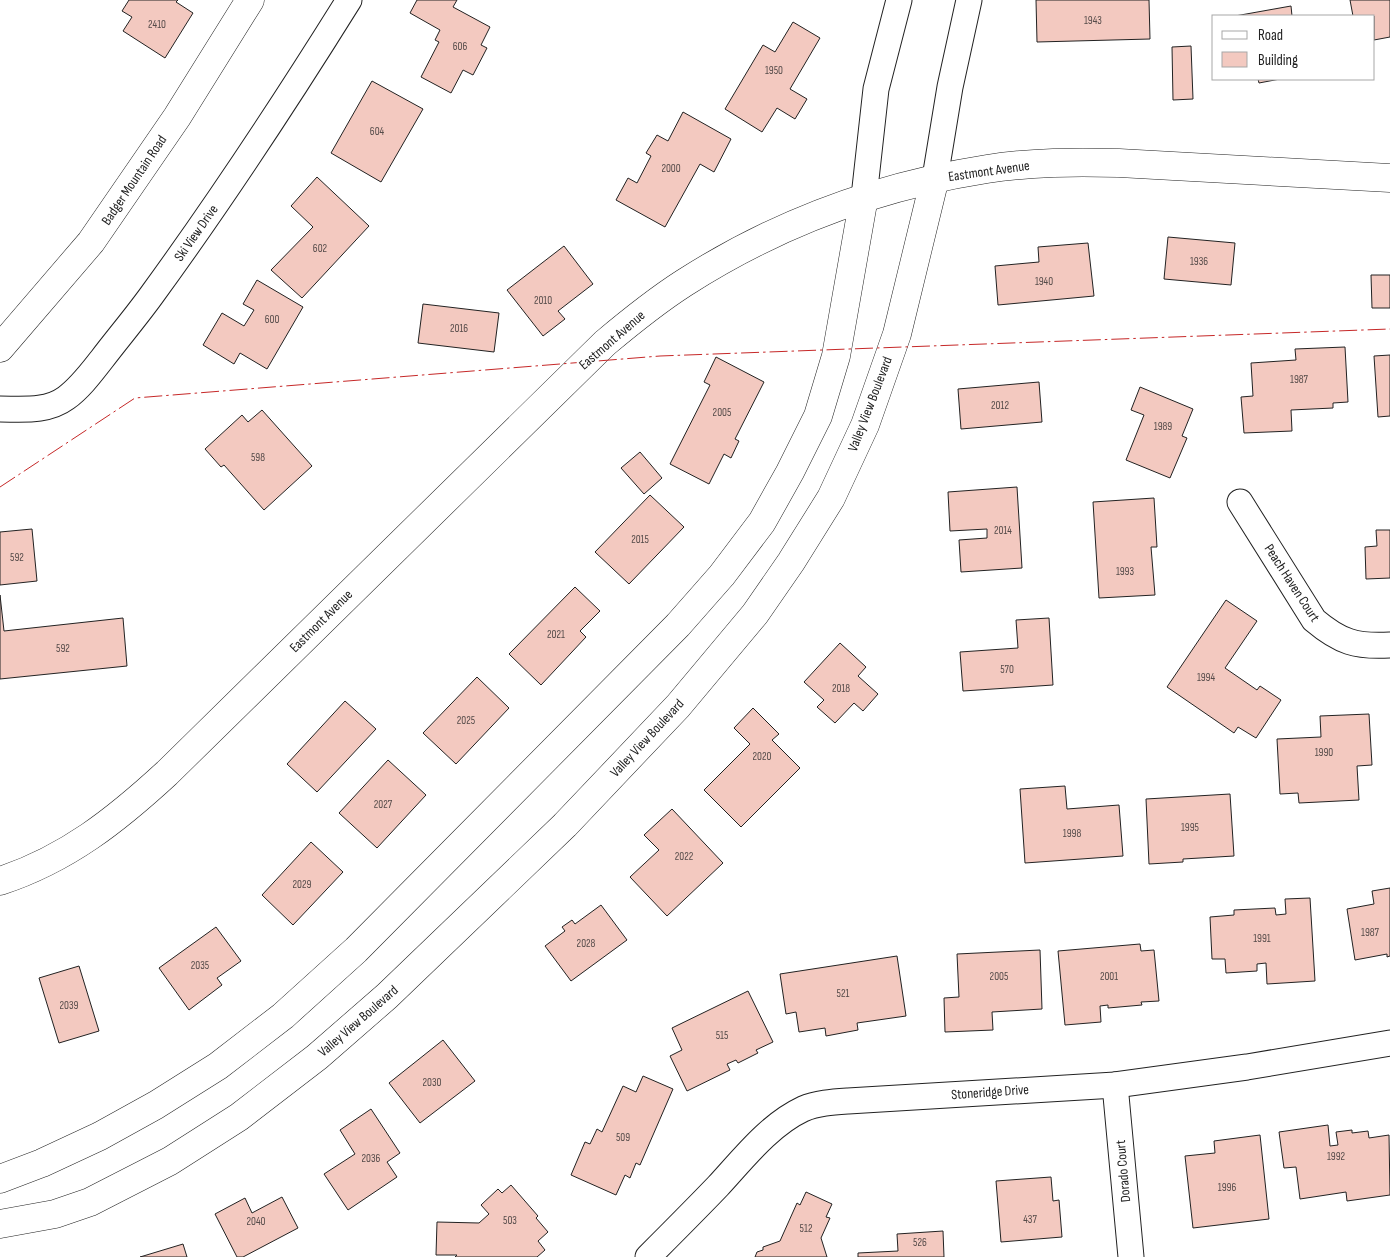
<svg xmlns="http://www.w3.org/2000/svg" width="1390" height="1257" font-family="'Sofia Sans Condensed',sans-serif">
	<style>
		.building { fill: #f3c9c0; stroke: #222 }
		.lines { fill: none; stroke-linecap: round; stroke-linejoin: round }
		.minor-casing { stroke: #222; stroke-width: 27 }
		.tertiary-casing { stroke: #222; stroke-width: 29 }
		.secondary-casing { stroke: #222; stroke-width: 29 }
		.minor { stroke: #fff; stroke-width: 25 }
		.tertiary { stroke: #fff; stroke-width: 28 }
		.secondary { stroke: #fff; stroke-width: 28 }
		.power { stroke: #c62828; stroke-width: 1; stroke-dasharray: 18 4 2.5 4; stroke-linecap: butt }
		.labels { text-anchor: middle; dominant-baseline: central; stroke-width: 4; stroke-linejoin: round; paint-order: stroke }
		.number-label { font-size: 11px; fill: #564c4a }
		.street-label { font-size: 14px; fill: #222; stroke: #fff }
	</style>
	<rect width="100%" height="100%" fill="#fff"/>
	<!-- building -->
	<g class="building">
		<polygon points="129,0 178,0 176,2 193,13 165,58 123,31 132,17 122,11"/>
		<polygon points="417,0 457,0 453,7 490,27 481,45 487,48 473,75 463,70 451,93 421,77 439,42 435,40 440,30 410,13"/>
		<polygon points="1036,0 1149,0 1150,39 1037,42"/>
		<polygon points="1350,0 1390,0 1390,37 1374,40 1374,16 1353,16"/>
		<polygon points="1291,6 1292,16 1235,16"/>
		<polygon points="793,22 820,38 790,89 807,99 795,119 777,108 762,132 725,109 763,45 775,52"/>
		<polygon points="1191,46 1193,99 1173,100 1172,47"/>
		<polygon points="1258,79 1280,79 1259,83"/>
		<polygon points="372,81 423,109 381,182 331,153"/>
		<polygon points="683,112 731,139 714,172 700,164 665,227 616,200 628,178 637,183 651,156 646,153 657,135 668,141"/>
		<polygon points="317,177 369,226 302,298 271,270 313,227 291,206"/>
		<polygon points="1168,237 1235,243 1231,285 1164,279"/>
		<polygon points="1088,243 1094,296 998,305 995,266 1039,262 1038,247"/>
		<polygon points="564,246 593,284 558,311 565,319 543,336 507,290"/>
		<polygon points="1371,275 1390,275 1390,308 1372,308"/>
		<polygon points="257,280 303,307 267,369 240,353 234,364 203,345 222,313 244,326 254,310 243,304"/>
		<polygon points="423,304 499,313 494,352 418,343"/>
		<polygon points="1345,347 1348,402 1333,403 1333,408 1291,410 1292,431 1244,433 1241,397 1253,396 1251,363 1296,360 1295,349"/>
		<polygon points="1390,355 1390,416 1378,417 1374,356"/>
		<polygon points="716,357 764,382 735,439 739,441 731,458 724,454 709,484 670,464 710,385 704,382"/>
		<polygon points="1039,382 1042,422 961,429 958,389"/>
		<polygon points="1140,387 1193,409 1182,436 1187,438 1170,478 1126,460 1144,415 1131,410"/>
		<polygon points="262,410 312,466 264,510 224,465 221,467 205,449 242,415 248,422"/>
		<polygon points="640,452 662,478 644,494 621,468"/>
		<polygon points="1017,487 1022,568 961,572 959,540 987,538 987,529 950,531 948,492"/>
		<polygon points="650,495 684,527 629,584 595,552"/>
		<polygon points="1154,498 1157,547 1151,547 1155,595 1099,598 1093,502"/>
		<polygon points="32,529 37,581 0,585 0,532"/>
		<polygon points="1376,530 1390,530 1390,578 1366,579 1365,547 1377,546"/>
		<polygon points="575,587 600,611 580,631 586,637 541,685 509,654"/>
		<polygon points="0,595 4,631 123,618 127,666 0,679"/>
		<polygon points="1226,600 1257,621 1225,668 1257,690 1260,686 1281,700 1256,738 1238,727 1234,733 1167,687"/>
		<polygon points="1049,618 1053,685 963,691 960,652 1018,648 1016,620"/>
		<polygon points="840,643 866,667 858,676 878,694 863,711 854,703 835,723 817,707 824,700 804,682"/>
		<polygon points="477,677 509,708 456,764 423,733"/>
		<polygon points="345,701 376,729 317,792 287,764"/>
		<polygon points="753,708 779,734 772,740 800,768 741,827 704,790 750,744 734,728"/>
		<polygon points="1369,714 1372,765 1357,766 1359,800 1299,803 1298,793 1280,794 1277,739 1321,737 1320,716"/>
		<polygon points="388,760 426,795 377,848 339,813"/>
		<polygon points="1065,786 1067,809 1119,805 1123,856 1025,863 1020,789"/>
		<polygon points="1230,794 1234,856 1183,859 1183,862 1149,864 1146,799"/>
		<polygon points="672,809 723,863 667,916 630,877 659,850 644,835"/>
		<polygon points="311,842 343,872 293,925 262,895"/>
		<polygon points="1390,888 1390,956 1387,957 1387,954 1355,960 1347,909 1374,904 1372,891"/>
		<polygon points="1310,898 1315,981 1267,984 1266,963 1257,964 1257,971 1226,973 1225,959 1212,959 1210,917 1234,915 1234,910 1275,908 1276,915 1286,914 1285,899"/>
		<polygon points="601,905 627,940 571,981 545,946 565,931 562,927 572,920 575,924"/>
		<polygon points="216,927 241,961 217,978 222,985 189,1010 159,968"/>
		<polygon points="1140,944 1141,951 1154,950 1159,1001 1141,1002 1142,1005 1108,1008 1108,1005 1100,1006 1101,1022 1065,1025 1058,951"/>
		<polygon points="1040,950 1042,1009 992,1012 993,1030 945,1032 944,998 959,997 957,954"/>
		<polygon points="897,956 906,1016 857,1023 858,1030 826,1036 825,1028 799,1032 796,1012 786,1014 780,974"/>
		<polygon points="79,966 99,1031 59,1043 39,978"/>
		<polygon points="748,991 773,1042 756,1050 758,1053 738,1063 736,1060 727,1064 730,1070 687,1091 670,1056 682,1050 672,1028"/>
		<polygon points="443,1040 475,1081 420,1123 389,1083"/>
		<polygon points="643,1076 673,1089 640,1165 636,1163 630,1178 625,1175 616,1195 571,1175 585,1142 590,1144 597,1129 602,1132 623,1086 636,1092"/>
		<polygon points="371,1109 400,1153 387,1162 397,1177 348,1210 324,1174 355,1154 340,1130"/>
		<polygon points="1328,1125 1330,1146 1338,1145 1336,1132 1352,1130 1352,1133 1368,1131 1369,1138 1389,1135 1390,1195 1347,1201 1346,1192 1300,1199 1296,1167 1284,1168 1279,1132"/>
		<polygon points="1260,1135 1269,1219 1193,1228 1185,1156 1215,1153 1214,1141"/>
		<polygon points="1051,1177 1053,1201 1059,1200 1062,1237 1001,1242 996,1181"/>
		<polygon points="511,1185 538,1216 536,1218 548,1232 538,1241 545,1250 537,1257 455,1257 457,1255 436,1255 437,1222 479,1223 489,1214 481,1205 498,1189 502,1193"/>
		<polygon points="806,1192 832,1204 826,1217 830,1218 821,1238 827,1257 755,1257 757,1252 763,1250 763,1247 780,1241 797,1203 800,1205"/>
		<polygon points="282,1197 298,1228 243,1257 237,1257 215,1214 245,1198 252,1213"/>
		<polygon points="943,1231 944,1257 858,1257 858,1253 898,1251 897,1234"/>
		<polygon points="183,1244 187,1257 140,1257"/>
	</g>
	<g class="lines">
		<defs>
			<g id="minor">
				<polyline points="935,178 950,87 969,0"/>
				<polyline points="864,197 876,89 899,0"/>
				<path d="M0,409C23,409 47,412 66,398C80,388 91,373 102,359C118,338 135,318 151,296C221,200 286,101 349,0"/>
				<path d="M1240,502L1314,620C1340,642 1356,647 1390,645"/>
				<polyline points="1115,1085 1131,1257"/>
				<path d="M648,1257C671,1234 695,1210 718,1186C743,1159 769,1125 803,1109C817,1103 833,1102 848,1101L1115,1085L1247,1067L1390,1043"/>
			</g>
			<g id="tertiary">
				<polyline points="0,1179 42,1163 100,1136 156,1105 218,1066 283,1016 356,950 678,625 722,575 762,522 790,472 818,416 836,356 864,197"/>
				<polyline points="0,1224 55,1214 90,1202 170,1161 239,1117 317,1057 387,996 565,825 678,706 755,614 791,562 831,498 865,425 897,334 935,178"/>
			</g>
			<g id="secondary">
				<polyline points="0,348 91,242 177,117 250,0"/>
				<path d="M0,881C67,859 116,820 167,773L605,343C630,322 656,301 684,283C776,224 878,186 987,169C1031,162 1075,162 1119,163L1390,178"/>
			</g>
		</defs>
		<!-- minor casing -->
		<use href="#minor" class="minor-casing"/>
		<!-- tertiary casing -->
		<use href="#tertiary" class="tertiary-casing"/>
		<!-- secondary casing -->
		<use href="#secondary" class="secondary-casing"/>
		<!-- minor -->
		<use href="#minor" class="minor"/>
		<!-- tertiary -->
		<use href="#tertiary" class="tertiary"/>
		<!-- secondary -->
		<use href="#secondary" class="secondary"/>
		<!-- power -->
		<polyline class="power" points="0,487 135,398 660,356 1390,329"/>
	</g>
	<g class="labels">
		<!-- number labels -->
		<g class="number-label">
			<text x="1093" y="20">1943</text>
			<text x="157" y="24">2410</text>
			<text x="460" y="46">606</text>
			<text x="774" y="70">1950</text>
			<text x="377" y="131">604</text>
			<text x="671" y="168">2000</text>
			<text x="320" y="248">602</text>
			<text x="1199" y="261">1936</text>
			<text x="1044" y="281">1940</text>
			<text x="543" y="300">2010</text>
			<text x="272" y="319">600</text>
			<text x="459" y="328">2016</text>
			<text x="1299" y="379">1987</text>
			<text x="1000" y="405">2012</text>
			<text x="722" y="412">2005</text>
			<text x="1163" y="426">1989</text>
			<text x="258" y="457">598</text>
			<text x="1003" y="530">2014</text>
			<text x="640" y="539">2015</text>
			<text x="17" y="557">592</text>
			<text x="1125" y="571">1993</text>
			<text x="556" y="634">2021</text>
			<text x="63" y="648">592</text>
			<text x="1007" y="669">570</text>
			<text x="1206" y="677">1994</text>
			<text x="841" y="688">2018</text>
			<text x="466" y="720">2025</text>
			<text x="1324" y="752">1990</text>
			<text x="762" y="756">2020</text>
			<text x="383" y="804">2027</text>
			<text x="1190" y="827">1995</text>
			<text x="1072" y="833">1998</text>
			<text x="684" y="856">2022</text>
			<text x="302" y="884">2029</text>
			<text x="1370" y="932">1987</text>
			<text x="1262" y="938">1991</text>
			<text x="586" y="943">2028</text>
			<text x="200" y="965">2035</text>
			<text x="999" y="976">2005</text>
			<text x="1109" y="976">2001</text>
			<text x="843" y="993">521</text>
			<text x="69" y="1005">2039</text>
			<text x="722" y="1035">515</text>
			<text x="432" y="1082">2030</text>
			<text x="623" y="1137">509</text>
			<text x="1336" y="1156">1992</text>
			<text x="371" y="1158">2036</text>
			<text x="1227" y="1187">1996</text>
			<text x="1030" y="1219">437</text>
			<text x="510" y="1220">503</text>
			<text x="256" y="1221">2040</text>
			<text x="806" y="1228">512</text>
			<text x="920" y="1242">526</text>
		</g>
		<!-- street labels -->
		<g class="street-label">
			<text transform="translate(989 171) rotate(-8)">Eastmont Avenue</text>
			<text transform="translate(134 180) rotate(-56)">Badger Mountain Road</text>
			<text transform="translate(196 233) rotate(-55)">Ski View Drive</text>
			<text transform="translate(612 340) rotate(-41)">Eastmont Avenue</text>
			<text transform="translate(870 404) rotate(-69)">Valley View Boulevard</text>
			<text transform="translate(1292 583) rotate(57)">Peach Haven Court</text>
			<text transform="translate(321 621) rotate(-45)">Eastmont Avenue</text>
			<text transform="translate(647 738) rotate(-47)">Valley View Boulevard</text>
			<text transform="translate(358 1021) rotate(-41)">Valley View Boulevard</text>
			<text transform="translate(990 1092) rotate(-4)">Stoneridge Drive</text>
			<text transform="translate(1123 1171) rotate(-95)">Dorado Court</text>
		</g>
	</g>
	<!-- legend -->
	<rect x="1212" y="15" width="162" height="65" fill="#ffffff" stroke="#a7a7a7"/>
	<rect x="1222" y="31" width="25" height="8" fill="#ffffff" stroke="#a7a7a7"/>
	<text x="1258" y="40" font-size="15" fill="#222222">Road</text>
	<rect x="1222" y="52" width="25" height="15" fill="#f3c9c0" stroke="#a7a7a7"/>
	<text x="1258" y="65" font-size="15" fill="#222222">Building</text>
</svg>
